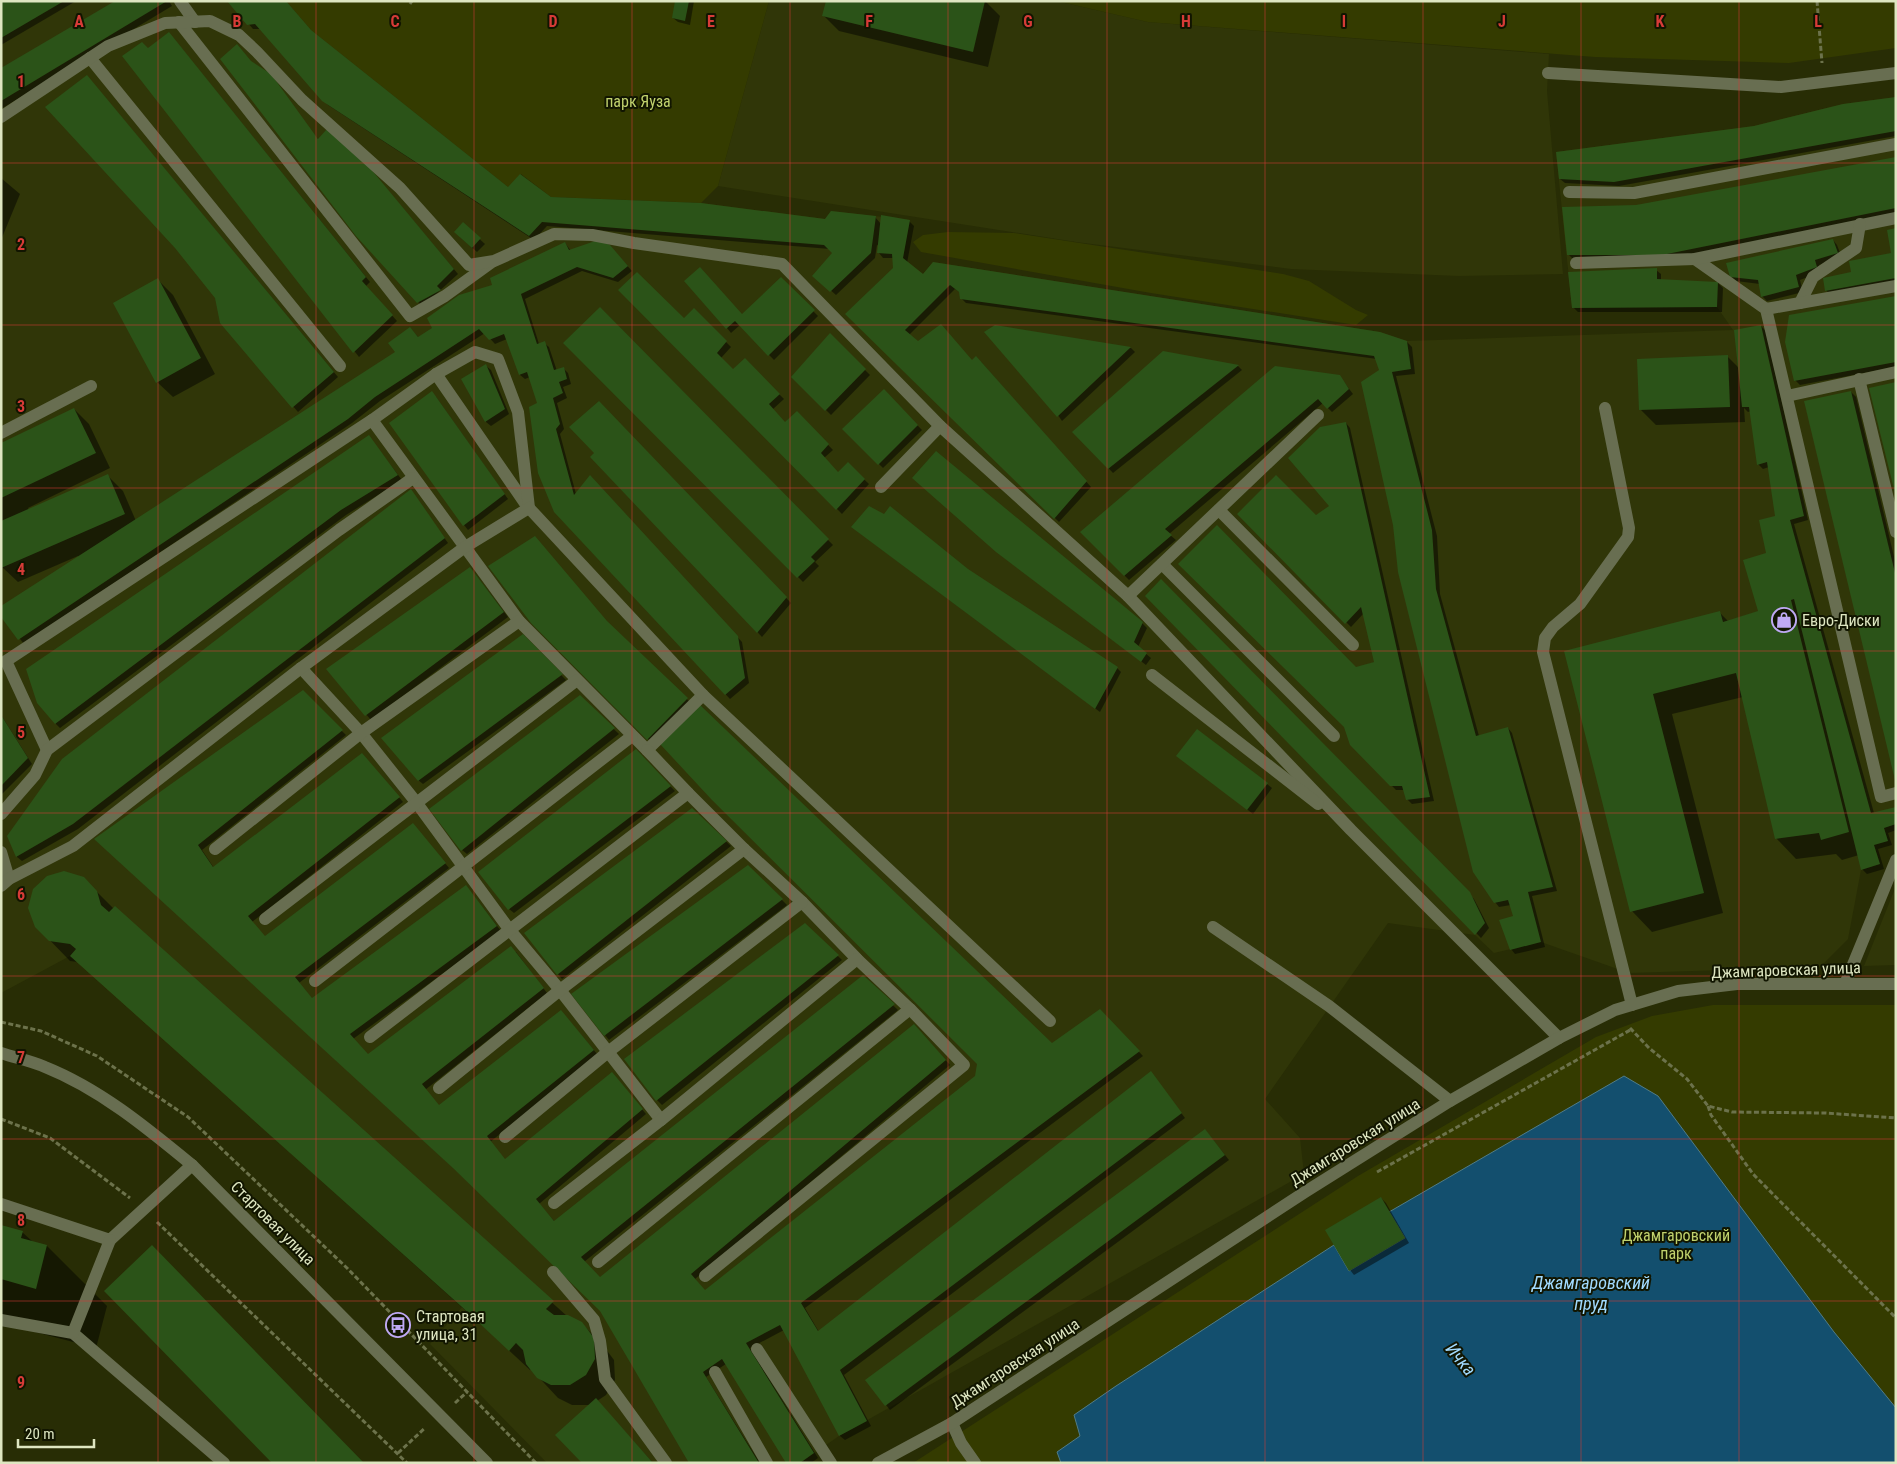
<svg xmlns="http://www.w3.org/2000/svg" width="1897" height="1464" font-family="'Roboto Condensed',sans-serif">
	<style>
		.built { fill: #303608 }
		.green { fill: #343b00 }
		.water { fill: #134f6e; stroke: #507c87 }
		.shadow { fill: #0007 }
		.building { fill: #2b5318 }
		.lines { fill: none; stroke-linecap: round; stroke-linejoin: round }
		.path { stroke: #6c724b; stroke-width: 3; stroke-dasharray: 5 2.5; stroke-linecap: butt }
		.minor { stroke: #686e51; stroke-width: 12 }
		.grid { fill: none; stroke: #d73b37; stroke-width: 1; stroke-opacity: 0.55 }
		.labels { text-anchor: middle; dominant-baseline: central; stroke-width: 4; stroke-linejoin: round; paint-order: stroke }
		.park-label { font-size: 16px; fill: #c1d26d; stroke: #111500 }
		.poi-label { font-size: 16px; fill: #dee6c1; stroke: #111500; text-anchor: start }
		.street-label { font-size: 16px; fill: #dee6c1; stroke: #111500 }
		.water-label { font-size: 18px; font-style: italic; fill: #a1dafe; stroke: #111500 }
		.grid-label { font-size: 16px; text-anchor: middle; font-weight: bold; fill: #d73b37; stroke: #111500; stroke-width: 4; stroke-linejoin: round; paint-order: stroke }
	</style>
	<rect width="100%" height="100%" fill="#282d05"/>
	<!-- built -->
	<g class="built">
		<polygon points="1,1 286,1 551,197 701,203 825,219 831,211 910,220 903,258 923,274 933,262 1380,332 1407,341 1733,330 1717,307 1572,308 1556,152 1754,126 1843,104 1896,97 1896,824 1884,828 1888,841 1874,845 1880,864 1861,870 1848,939 1820,967 1629,973 1541,942 1494,953 1475,935 1388,923 1265,1099 1300,1138 1304,1174 839,1436 800,1463 547,1463 430,1344 462,1307 70,956 1,993"/>
		<polygon points="769,1 1057,1 1148,22 1549,54 1547,91 1563,274 1459,276 1291,269 1076,242 718,186"/>
		<polygon points="1896,886 1896,965 1864,966"/>
	</g>
	<!-- green -->
	<g class="green">
		<polygon points="286,1 769,1 718,186 701,203 551,197 521,174 508,187 311,30"/>
		<polygon points="1057,1 1896,1 1896,48 1789,63 1595,57 1148,22"/>
		<polygon points="948,232 1014,233 1283,274 1309,281 1356,310 1368,315 1356,325 1151,293 921,252 913,242 923,235"/>
		<polygon points="1713,1005 1896,1005 1896,1463 913,1463 1358,1176 1596,1037 1652,1016"/>
	</g>
	<!-- water -->
	<polygon class="water" points="1624,1076 1658,1096 1834,1332 1896,1408 1896,1463 1061,1463 1057,1452 1080,1436 1074,1415 1116,1386 1334,1245 1349,1271 1405,1238 1389,1212"/>
	<!-- shadow -->
	<g class="shadow">
		<polygon points="1,1 76,1 1,45"/>
		<polygon points="118,1 169,1 172,6 1,109 1,70"/>
		<polygon points="229,1 312,33 508,188 551,198 826,220 875,217 881,224 909,221 914,226 907,263 923,276 1407,342 1412,347 1415,374 1396,376 1437,536 1440,594 1479,736 1508,728 1512,733 1557,891 1532,896 1545,947 1515,954 1511,949 1514,917 1511,905 1499,907 1495,902 1381,371 1377,359 966,303 961,298 961,293 955,289 909,335 918,342 972,362 981,362 1091,487 1059,522 847,314 894,268 893,258 883,258 879,253 879,246 877,245 875,258 836,295 819,280 834,252 830,249 547,226 534,240 328,105 260,29 253,29"/>
		<polygon points="677,1 694,1 690,25 678,22 673,18"/>
		<polygon points="827,1 985,1 1000,16 988,67 839,31 824,16"/>
		<polygon points="173,38 370,282 366,286 397,321 359,357 124,56 148,50"/>
		<polygon points="253,64 319,140 369,168 458,274 422,307"/>
		<polygon points="92,82 338,377 298,412 221,323 216,298"/>
		<polygon points="1896,99 1896,136 1619,186 1565,183 1560,179 1754,127"/>
		<polygon points="1896,158 1896,214 1668,259 1573,259 1568,254 1636,206"/>
		<polygon points="1,178 20,194 1,240"/>
		<polygon points="463,224 485,244 477,252 460,237"/>
		<polygon points="1896,230 1896,283 1831,295 1826,290 1853,273 1893,254"/>
		<polygon points="1833,240 1837,245 1842,258 1819,265 1821,272 1800,280 1803,292 1767,301 1762,296 1760,284 1736,281 1731,276"/>
		<polygon points="565,243 571,251 614,251 632,271 618,282 582,271 525,299 539,344 544,343 549,347 557,371 563,368 568,373 571,384 563,387 567,398 557,403 564,429 560,434 576,494 594,481 742,642 749,683 730,699 555,512 539,404 530,377 525,379 520,375 507,339 495,344 485,333 380,401 352,423 24,644 1,615 78,558 78,556 18,582 2,567 1,444 74,409 89,424 110,468 28,508 29,510 108,476 123,491 136,521 397,352 410,328 419,338 493,286"/>
		<polygon points="700,268 742,316 781,279 818,316 774,360 740,325 731,333 727,328"/>
		<polygon points="1656,270 1661,274 1661,280 1718,283 1723,288 1722,312 1578,312 1573,307"/>
		<polygon points="158,280 173,295 215,374 173,397 157,382"/>
		<polygon points="619,290 684,319 694,310 731,347 721,358 733,370 745,360 784,399 772,410 785,423 797,413 833,450 824,458 838,474 848,464 869,484 842,514"/>
		<polygon points="1896,298 1896,367 1800,385 1795,380"/>
		<polygon points="600,309 833,545 815,562 819,566 803,582 565,343"/>
		<polygon points="996,326 1131,348 1135,352 1062,421"/>
		<polygon points="1761,326 1766,331 1808,520 1794,524 1874,813 1896,808 1896,830 1888,833 1892,845 1878,849 1884,869 1867,874 1862,869 1859,855 1842,860 1836,854 1796,859 1776,838 1743,697 1672,714 1723,913 1652,932 1632,911 1566,652 1720,613 1728,621 1760,611 1768,554 1777,517 1769,467 1763,469 1758,464 1751,411 1748,412 1744,408 1745,422 1656,425 1641,410 1727,356 1739,368"/>
		<polygon points="830,335 870,375 831,415 793,377"/>
		<polygon points="1164,353 1238,366 1242,370 1113,473 1074,432"/>
		<polygon points="486,366 491,370 509,414 491,426 486,422 463,380"/>
		<polygon points="1344,382 1353,394 1332,412 1323,403 1169,534 1176,540 1129,580 1081,532"/>
		<polygon points="884,391 922,430 883,468 844,430"/>
		<polygon points="1851,392 1856,397 1896,565 1896,778 1805,402"/>
		<polygon points="436,397 508,499 468,530 464,525"/>
		<polygon points="599,403 791,603 762,637 592,457 595,452"/>
		<polygon points="1346,423 1350,428 1434,801 1412,804 1407,799 1405,790 1396,790 1351,744 1345,727 1356,668 1375,662 1364,613 1351,627 1238,514 1316,516 1330,506"/>
		<polygon points="369,437 402,480 346,515 60,728 55,723"/>
		<polygon points="411,491 448,543 78,829 22,861 17,857 9,836"/>
		<polygon points="857,531 967,570 1117,668 1121,672 1100,712"/>
		<polygon points="1002,556 1142,623 1147,628 1138,647 1151,658 1146,665"/>
		<polygon points="474,573 508,617 371,720 328,670"/>
		<polygon points="1161,581 1474,899 1489,928 1481,938 1147,596"/>
		<polygon points="532,622 610,626 692,704 653,744"/>
		<polygon points="522,635 566,680 423,784 418,780"/>
		<polygon points="302,692 346,735 202,850 214,868 366,759 403,802 252,922 266,938 417,829 449,868 299,983 313,1000 470,891 501,931 353,1039 368,1055 516,952 547,993 425,1090 439,1107 565,1016 598,1055 490,1142 505,1160 617,1079 646,1114 539,1204 555,1222 863,977 898,1010 584,1262 600,1279 918,1030 950,1065 695,1279 705,1292 1100,1011 1143,1056 805,1308 819,1332 1155,1078 1185,1118 844,1375 871,1426 845,1440 840,1436 784,1330 750,1348 818,1458 811,1463 787,1463 726,1364 706,1377 760,1463 690,1463 601,1310 460,1174 101,843"/>
		<polygon points="580,697 619,734 467,854 462,850"/>
		<polygon points="1,715 32,764 1,795"/>
		<polygon points="636,751 675,791 514,913 509,909"/>
		<polygon points="1178,756 1267,784 1272,788 1253,814"/>
		<polygon points="692,810 731,846 562,979 526,934"/>
		<polygon points="748,866 787,905 609,1040 605,1035"/>
		<polygon points="83,878 114,909 567,1316 581,1323 602,1344 614,1360 615,1380 606,1395 597,1401 653,1463 584,1463 590,1405 572,1405 558,1398 531,1369 530,1370 484,1327 78,962 70,961 36,926"/>
		<polygon points="805,924 842,960 662,1105 657,1100"/>
		<polygon points="1205,1130 1229,1160 890,1410 886,1405"/>
		<polygon points="1381,1198 1386,1203 1409,1243 1354,1275 1350,1270"/>
		<polygon points="1,1226 22,1232 33,1242 47,1246 107,1306 96,1348 1,1323"/>
	</g>
	<!-- building -->
	<g class="building">
		<polygon points="1,1 64,1 1,38"/>
		<polygon points="115,1 167,1 1,101 1,68"/>
		<polygon points="227,1 286,1 311,30 508,187 520,174 551,197 701,203 825,219 831,211 876,216 871,253 830,292 812,276 832,253 824,245 542,222 529,236 322,101 255,24 247,25"/>
		<polygon points="675,1 689,1 685,21 672,18"/>
		<polygon points="826,1 985,1 973,52 822,16"/>
		<polygon points="169,32 366,277 362,281 393,315 353,353 122,56 142,42 148,48"/>
		<polygon points="237,44 251,61 271,74 318,139 327,129 365,162 454,269 437,286 441,290 417,303 356,236 220,59"/>
		<polygon points="87,75 334,372 292,408 220,323 215,298 175,248 45,107"/>
		<polygon points="1896,97 1896,131 1614,182 1559,179 1556,152 1754,126 1843,104"/>
		<polygon points="1896,157 1896,208 1662,255 1567,255 1562,207 1636,205"/>
		<polygon points="881,215 910,220 903,258 923,274 933,262 1380,332 1407,341 1411,369 1392,372 1432,530 1436,589 1476,736 1508,727 1553,887 1528,892 1541,942 1510,950 1499,920 1513,916 1508,900 1494,903 1473,872 1398,572 1393,525 1361,382 1379,370 1374,356 960,299 959,292 950,285 905,330 918,341 941,324 972,360 976,356 1087,481 1054,519 845,314 893,268 892,254 877,253"/>
		<polygon points="463,222 481,238 472,248 454,232"/>
		<polygon points="1896,228 1896,278 1825,291 1823,278 1851,272 1849,261 1891,253 1887,230"/>
		<polygon points="1833,239 1838,253 1815,260 1817,267 1796,275 1799,287 1761,297 1758,280 1730,277 1726,263"/>
		<polygon points="598,240 610,245 628,266 613,278 577,267 521,294 537,344 545,341 554,370 564,367 567,379 559,382 563,393 553,398 560,424 556,429 574,495 590,475 738,636 745,678 725,695 554,512 538,473 529,407 537,403 527,372 519,375 504,334 489,340 479,329 375,397 348,419 18,640 1,617 1,606 395,352 388,343 410,327 418,337 432,328 427,318 459,295 492,285 490,278 565,242 569,250"/>
		<polygon points="700,267 742,314 781,277 815,310 768,356 735,321 726,329 684,281"/>
		<polygon points="1657,268 1657,279 1718,282 1717,307 1572,308 1568,272"/>
		<polygon points="637,272 684,318 694,308 727,341 717,353 733,369 745,358 780,394 769,404 785,422 797,411 829,444 821,453 838,472 848,462 865,479 836,510 618,290"/>
		<polygon points="158,278 201,358 156,383 113,303"/>
		<polygon points="1896,296 1896,362 1794,381 1785,342 1789,315"/>
		<polygon points="600,307 829,539 811,557 815,561 797,578 563,343"/>
		<polygon points="995,325 1131,347 1057,417 984,332"/>
		<polygon points="1761,325 1804,516 1790,520 1871,813 1896,807 1896,824 1884,828 1888,841 1874,845 1880,864 1861,870 1794,599 1791,600 1849,832 1821,840 1819,833 1775,839 1736,673 1653,694 1704,893 1630,912 1564,651 1720,611 1723,622 1758,611 1743,560 1766,553 1759,520 1775,516 1767,462 1757,465 1749,407 1742,407 1734,330"/>
		<polygon points="830,333 866,369 825,411 791,377"/>
		<polygon points="1163,351 1239,365 1108,469 1072,432"/>
		<polygon points="1728,355 1730,407 1639,410 1637,359"/>
		<polygon points="486,364 505,409 485,422 461,379"/>
		<polygon points="1275,366 1340,375 1349,389 1327,409 1318,399 1165,529 1172,535 1124,576 1080,532"/>
		<polygon points="1896,382 1896,493 1895,493 1869,388"/>
		<polygon points="884,389 918,425 878,465 842,429"/>
		<polygon points="432,391 505,494 463,526 389,423"/>
		<polygon points="1851,391 1896,577 1895,780 1804,401"/>
		<polygon points="599,401 787,597 757,633 590,457 594,453 569,427"/>
		<polygon points="74,408 96,453 1,498 1,443"/>
		<polygon points="1346,422 1430,797 1406,800 1402,786 1390,786 1350,745 1344,727 1178,564 1217,525 1356,667 1374,662 1361,607 1345,624 1237,514 1276,475 1316,515 1329,506 1288,458 1320,427"/>
		<polygon points="369,435 398,475 341,510 55,724 37,703 26,669"/>
		<polygon points="936,451 1143,622 1134,642 1147,653 1141,662 996,552 912,478"/>
		<polygon points="108,474 125,514 1,568 1,521"/>
		<polygon points="411,489 445,538 73,824 16,857 7,836 62,759"/>
		<polygon points="869,506 884,514 890,506 968,569 1118,667 1095,709 851,527"/>
		<polygon points="535,536 607,621 688,698 647,740 531,623 488,566"/>
		<polygon points="470,567 504,612 365,716 326,669"/>
		<polygon points="1161,579 1470,892 1485,923 1475,935 1145,596"/>
		<polygon points="523,634 563,674 418,781 381,738"/>
		<polygon points="303,690 343,730 198,845 213,867 362,753 400,797 248,916 265,936 413,823 446,863 295,977 312,998 466,885 497,926 350,1034 368,1054 511,946 544,988 422,1084 439,1105 561,1010 594,1050 487,1136 505,1159 612,1072 643,1109 536,1199 554,1221 863,975 895,1004 581,1257 600,1277 914,1024 946,1060 691,1274 705,1290 975,1076 977,1064 712,800 660,744 700,705 1052,1043 1100,1009 1140,1051 801,1303 818,1331 1151,1071 1182,1113 840,1370 867,1421 839,1436 780,1325 746,1343 814,1453 800,1463 786,1463 722,1359 703,1372 759,1463 689,1463 600,1311 454,1169 94,839"/>
		<polygon points="580,695 615,728 461,851 429,809"/>
		<polygon points="1,715 28,758 1,786"/>
		<polygon points="1197,729 1268,783 1247,810 1176,756"/>
		<polygon points="636,749 671,786 508,910 478,872"/>
		<polygon points="692,808 727,841 557,975 524,933"/>
		<polygon points="748,865 783,899 604,1036 571,994"/>
		<polygon points="64,871 84,877 97,891 101,905 109,912 115,906 554,1301 546,1309 554,1315 568,1315 582,1322 594,1338 595,1359 586,1375 570,1385 551,1385 537,1378 526,1364 523,1350 516,1343 509,1351 462,1307 70,956 76,949 70,944 49,941 35,927 28,908 33,889 47,876"/>
		<polygon points="805,923 839,955 656,1101 624,1059"/>
		<polygon points="1205,1129 1225,1155 885,1406 865,1380"/>
		<polygon points="1381,1197 1405,1238 1349,1271 1325,1230"/>
		<polygon points="1,1225 23,1231 21,1238 47,1245 36,1289 1,1279"/>
		<polygon points="152,1245 364,1463 272,1463 149,1337 104,1291"/>
		<polygon points="596,1398 653,1463 582,1463 555,1435"/>
	</g>
	<g class="lines">
		<!-- path -->
		<g class="path">
			<polyline points="1817,1 1822,63"/>
			<polyline points="410,4 412,1"/>
			<polyline points="1,1022 41,1031 97,1056 188,1117 347,1268 536,1463"/>
			<polyline points="1630,1028 1649,1048 1687,1079 1708,1106 1732,1112 1825,1113 1896,1118"/>
			<polyline points="1708,1106 1711,1115 1753,1174 1896,1318"/>
			<polyline points="1,1119 50,1138 130,1198"/>
			<polyline points="1377,1172 1632,1029"/>
			<polyline points="157,1222 407,1463"/>
			<polyline points="455,1403 467,1392"/>
			<polyline points="398,1453 425,1428"/>
		</g>
		<!-- minor -->
		<g class="minor">
			<polyline points="180,1 195,22"/>
			<polyline points="179,22 410,316 445,296 492,262"/>
			<polyline points="90,58 340,366"/>
			<polyline points="1548,73 1781,87 1896,73"/>
			<polyline points="1,117 108,46 165,23 210,21 239,35 257,52 302,100 400,188 469,265 494,261 554,234 592,235 634,243 782,264 940,426 1128,596 1351,830 1559,1038"/>
			<polyline points="1569,192 1634,193 1896,144"/>
			<polyline points="1695,259 1766,309 1881,797 1896,793"/>
			<polyline points="1576,263 1695,259 1896,218"/>
			<polyline points="1800,303 1813,277 1856,248 1860,224"/>
			<polyline points="1766,309 1896,286"/>
			<polyline points="436,374 527,506"/>
			<polyline points="1859,379 1896,532"/>
			<polyline points="1787,396 1896,372"/>
			<polyline points="1605,408 1629,528 1628,537 1580,604 1553,627 1545,638 1543,652 1632,1005"/>
			<polyline points="372,420 436,374 475,352 498,359 518,412 529,508"/>
			<polyline points="1,433 91,386"/>
			<polyline points="881,487 940,426"/>
			<polyline points="1219,510 1353,645"/>
			<polyline points="1162,564 1334,736"/>
			<polyline points="1128,596 1318,415"/>
			<polyline points="301,668 361,733 416,802 509,929 560,990 661,1120"/>
			<polyline points="1152,675 1318,804"/>
			<polyline points="47,750 6,661 372,420 519,621 647,750 703,695"/>
			<polyline points="688,793 744,849 802,902 857,959 910,1009 964,1065 705,1276"/>
			<polyline points="1,814 35,775 47,750 339,530 413,478"/>
			<polyline points="215,849 361,733 519,621"/>
			<polyline points="1,852 9,879"/>
			<polyline points="1,886 9,879 73,846 301,668 465,547 529,508 703,695 1050,1021"/>
			<polyline points="265,919 577,680"/>
			<polyline points="1213,927 1329,1006 1450,1101"/>
			<polyline points="315,981 632,736"/>
			<polyline points="1845,984 1896,860"/>
			<polyline points="370,1037 688,793 647,750"/>
			<path d="M1,1053C16,1058 31,1061 45,1067C100,1089 147,1128 192,1165L487,1463"/>
			<polyline points="439,1088 560,990 744,849"/>
			<polyline points="505,1137 608,1052 802,902"/>
			<polyline points="554,1203 661,1120 857,959"/>
			<polyline points="1,1204 110,1240 192,1165"/>
			<polyline points="598,1262 910,1009"/>
			<polyline points="553,1272 594,1320 600,1341 605,1379 666,1463"/>
			<polyline points="1,1320 73,1333 224,1463"/>
			<polyline points="73,1333 110,1240"/>
			<polyline points="757,1349 831,1463"/>
			<polyline points="715,1372 767,1463"/>
			<polyline points="952,1423 961,1443 975,1463"/>
			<polyline points="878,1463 952,1423 1305,1192 1450,1101 1559,1038 1615,1010 1678,991 1737,984 1896,984"/>
		</g>
	</g>
	<!-- grid -->
	<path class="grid" d="M158,1V1463M316,1V1463M474,1V1463M632,1V1463M790,1V1463M948,1V1463M1107,1V1463M1265,1V1463M1423,1V1463M1581,1V1463M1739,1V1463M1,163H1896M1,325H1896M1,488H1896M1,651H1896M1,813H1896M1,976H1896M1,1139H1896M1,1301H1896"/>
	<!-- icons -->
	<defs>
		<symbol id="shop-ring" viewBox="-11 -11 22 22"><circle r="9.5" fill="#111500" stroke="#bfa9f4" stroke-width="1.5"/><path d="M-5-2.5h2.3a2.7 3.5 0 0 1 5.4 0H5L5.5 6h-11ZM-1.5-2.5h3a1.5 2.3 0 0 0-3 0Z" fill="#bfa9f4"/></symbol>
		<symbol id="bus-ring" viewBox="-11 -11 22 22"><circle r="9.5" fill="#111500" stroke="#bfa9f4" stroke-width="1.5"/><path d="M-5-6H5V4H4V6H2V4H-2V6H-4V4H-5ZM-3.5-4V0h7V-4ZM-3.5 1.2v1.5H-2V1.2ZM2 1.2v1.5H3.5V1.2Z" fill="#bfa9f4"/></symbol>
	</defs>
	<g fill-rule="evenodd">
		<use href="#shop-ring" x="1770" y="606" width="28" height="28"/>
		<use href="#bus-ring" x="384" y="1311" width="28" height="28"/>
	</g>
	<g class="labels">
		<!-- park labels -->
		<g class="park-label">
			<text x="638" y="101">парк Яуза</text>
			<text x="1676" y="1235">Джамгаровский<tspan x="1676" dy="18">парк</tspan></text>
		</g>
		<!-- poi labels -->
		<g class="poi-label">
			<text x="1802" y="620">Евро-Диски</text>
			<text x="416" y="1316">Стартовая<tspan x="416" dy="18">улица, 31</tspan></text>
		</g>
		<!-- street labels -->
		<g class="street-label">
			<text transform="translate(1786 970) rotate(-2)">Джамгаровская улица</text>
			<text transform="translate(1355 1142) rotate(-32)">Джамгаровская улица</text>
			<text transform="translate(273 1223) rotate(45)">Стартовая улица</text>
			<text transform="translate(1015 1363) rotate(-33)">Джамгаровская улица</text>
		</g>
		<!-- water labels -->
		<g class="water-label">
			<text x="1591" y="1282">Джамгаровский<tspan x="1591" dy="21">пруд</tspan></text>
			<text transform="translate(1461 1359) rotate(51)">Ичка</text>
		</g>
	</g>
	<g class="grid-label">
		<text x="79" y="27">A</text>
		<text x="237" y="27">B</text>
		<text x="395" y="27">C</text>
		<text x="553" y="27">D</text>
		<text x="711" y="27">E</text>
		<text x="869" y="27">F</text>
		<text x="1028" y="27">G</text>
		<text x="1186" y="27">H</text>
		<text x="1344" y="27">I</text>
		<text x="1502" y="27">J</text>
		<text x="1660" y="27">K</text>
		<text x="1818" y="27">L</text>
		<text x="21" y="87">1</text>
		<text x="21" y="250">2</text>
		<text x="21" y="412">3</text>
		<text x="21" y="575">4</text>
		<text x="21" y="738">5</text>
		<text x="21" y="900">6</text>
		<text x="21" y="1063">7</text>
		<text x="21" y="1226">8</text>
		<text x="21" y="1388">9</text>
	</g>
	<!-- border -->
	<rect width="1897" height="1464" fill="none" stroke="#dee6c1" stroke-width="5"/>
	<!-- scale -->
	<path d="M18 1439v8h76v-8" fill="none" stroke="#dee6c1" stroke-width="2.5"/>
	<text x="25" y="1439" font-size="15" fill="#dee6c1" stroke="#111500" stroke-width="4" paint-order="stroke">20 m</text>
</svg>
